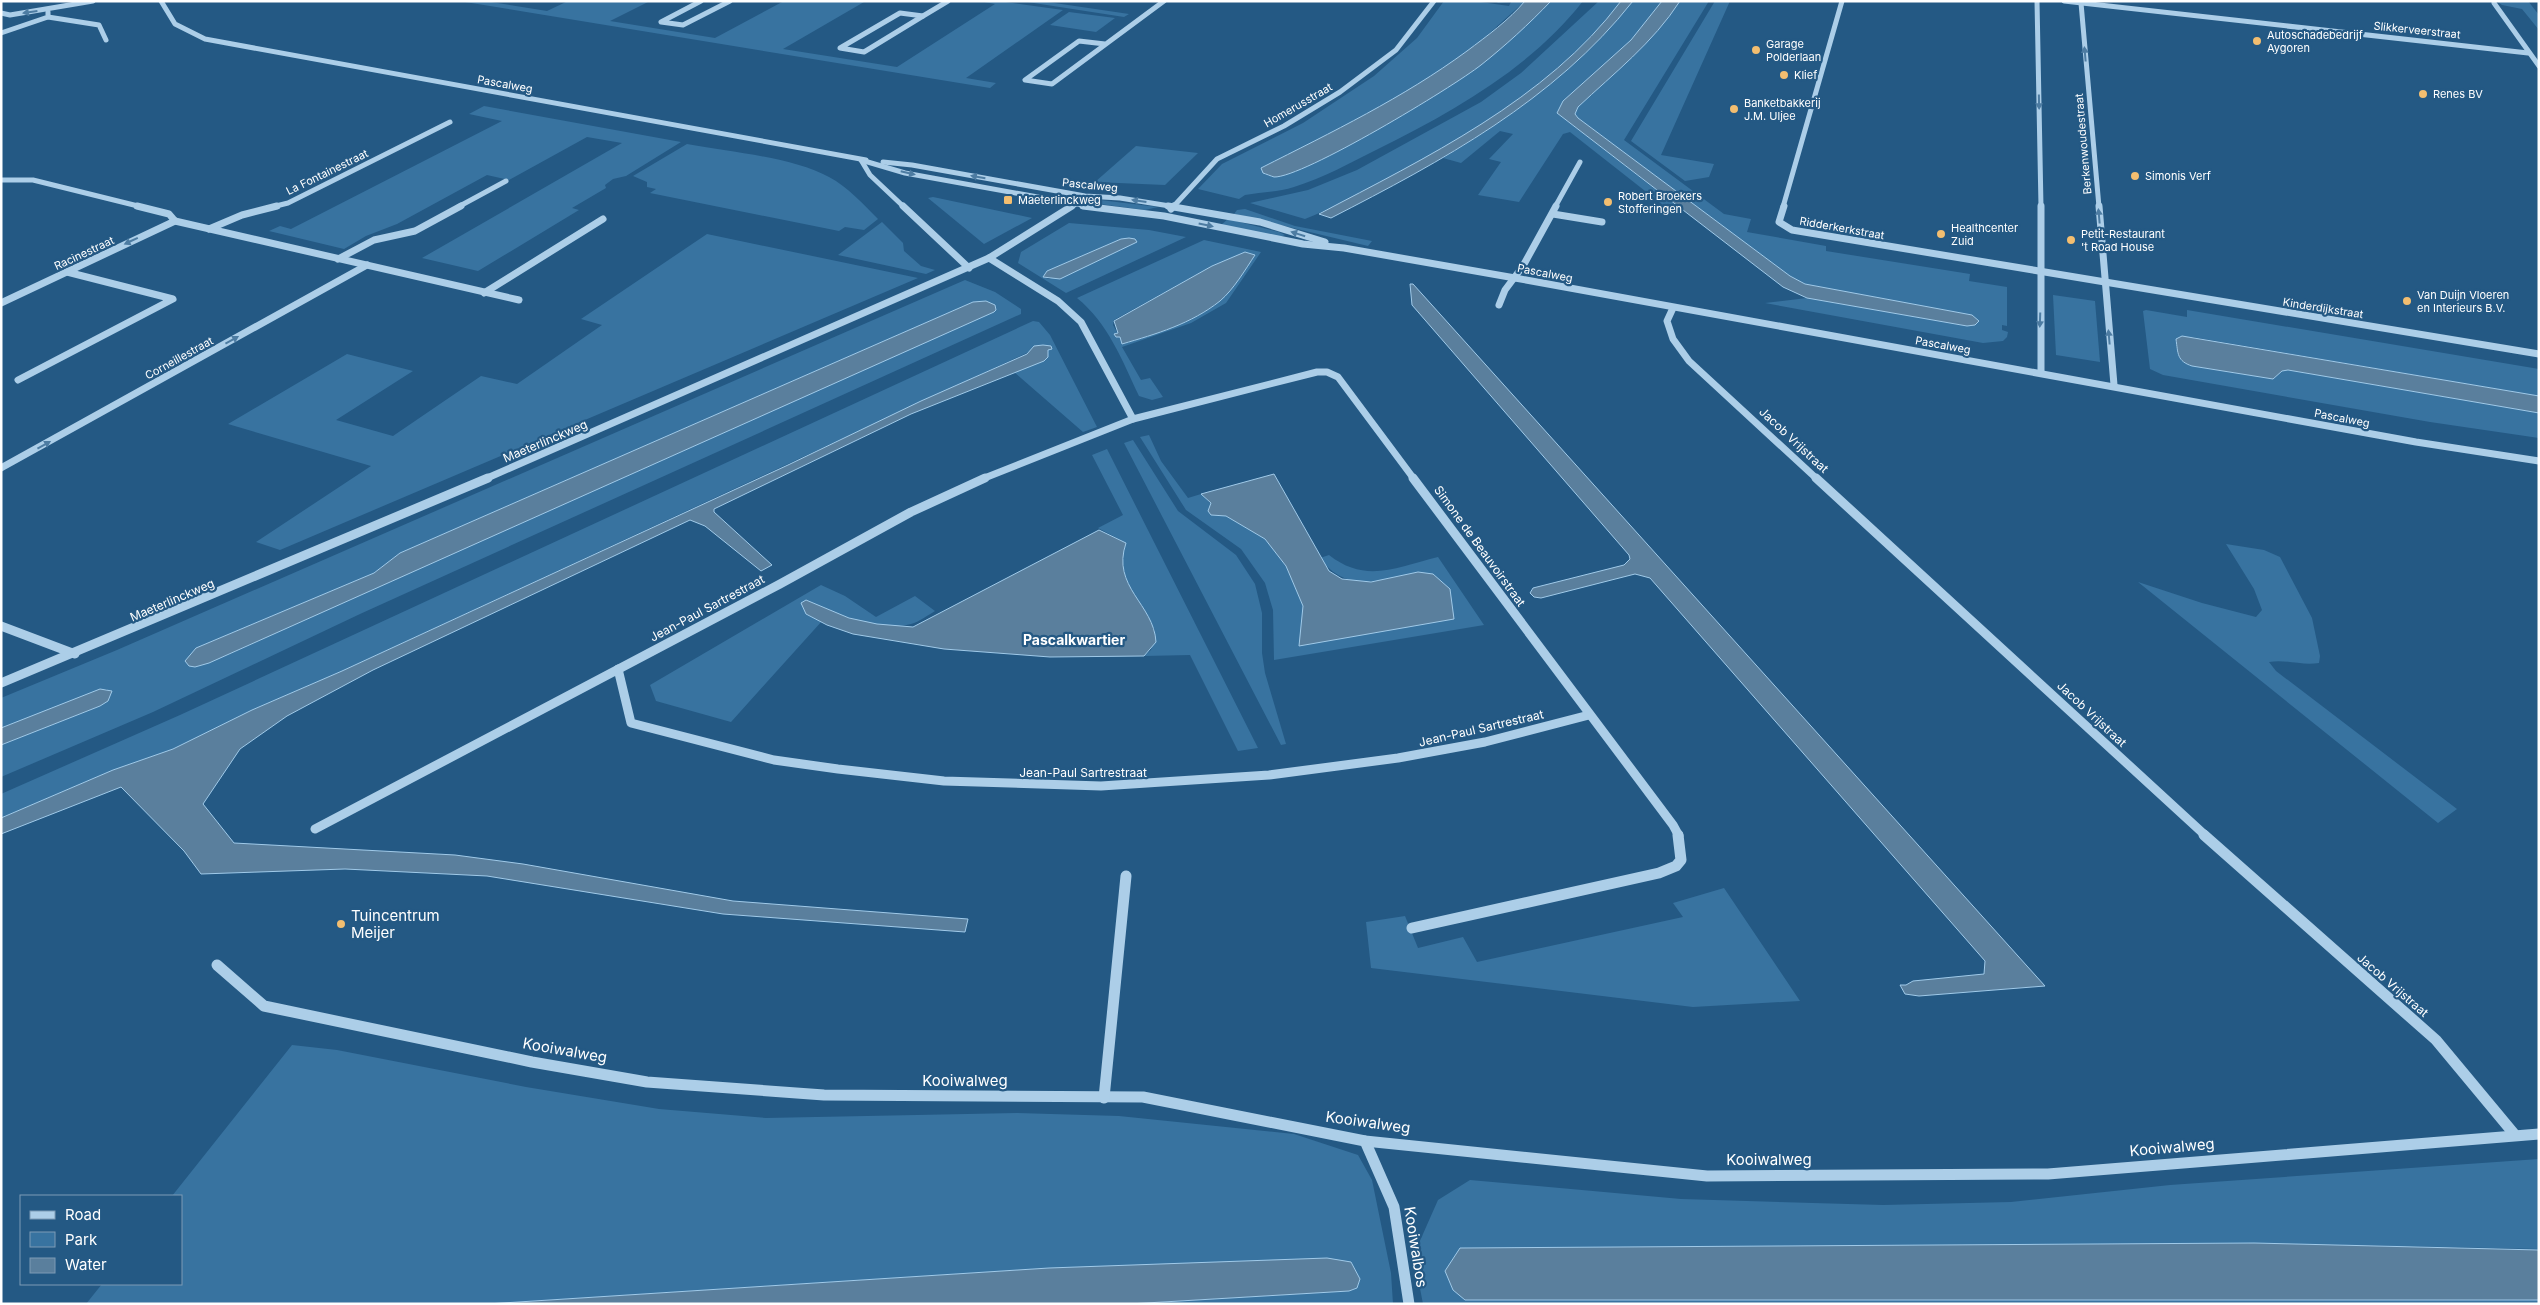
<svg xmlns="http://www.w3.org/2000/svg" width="2540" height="1305" font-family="Inter,sans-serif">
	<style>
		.green { fill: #3873a0; fill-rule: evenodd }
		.water { fill: #5a7f9d; stroke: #a0cae9 }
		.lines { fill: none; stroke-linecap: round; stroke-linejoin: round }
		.minor-far3 { stroke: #accee8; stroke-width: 5 }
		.minor-far2 { stroke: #accee8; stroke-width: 7 }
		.minor-far1 { stroke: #accee8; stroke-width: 9 }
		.minor { stroke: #accee8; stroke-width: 11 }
		.oneway { fill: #4d7ca2 }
		.poi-dot { fill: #f3be70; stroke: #245984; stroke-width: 2 }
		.labels { text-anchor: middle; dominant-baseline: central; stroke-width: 4.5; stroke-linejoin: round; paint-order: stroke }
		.far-street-label { font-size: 11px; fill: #fff; stroke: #245984 }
		.far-poi-label { font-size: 11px; fill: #fff; stroke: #245984; text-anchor: start }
		.street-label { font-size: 12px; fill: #fff; stroke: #245984 }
		.neighbourhood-label { font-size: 14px; font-weight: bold; fill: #fff; stroke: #245984 }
		.near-poi-label { font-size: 15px; fill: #fff; stroke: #245984; text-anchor: start }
		.near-street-label { font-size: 15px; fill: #fff; stroke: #245984 }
	</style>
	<rect width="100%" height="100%" fill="#245984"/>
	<!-- green -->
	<g class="green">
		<polygon points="459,1 485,1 547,11 568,1 650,1 610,21 715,38 784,1 861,1 864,2 783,49 897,67 995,4 979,1 999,1 1063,10 966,78 996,83 990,88"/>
		<polygon points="1021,1 1041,1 1129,14 1124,17"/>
		<path d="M1444,1H1474L1509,6L1511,2L1497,3L1499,1H1525L1482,40L1445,67L1283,175C1325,160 1364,137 1402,114C1457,82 1507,48 1551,1H1583C1531,68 1452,112 1378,149C1350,163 1323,178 1294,187C1278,192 1262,192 1245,195L1239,199L1198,189L1222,164L1303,123L1374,76L1417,38Z"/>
		<path d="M1599,1H1621C1561,81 1467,137 1380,182C1356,195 1331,209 1305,219L1250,203L1308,190L1357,170L1481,102L1521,73Z"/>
		<path d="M1633,1H1662L1631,40L1563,101L1557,113L1678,207L1668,209L1570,132L1563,134L1519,202L1478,195L1501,162L1489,159L1513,134L1500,131L1461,163L1443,158C1515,115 1581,67 1633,1Z"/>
		<path d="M1680,1H1709L1624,140L1724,214L1751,219L1747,232L1826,246V251L1970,274L1969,281L2007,287V326L2002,325V330L2008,332L2007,337L2003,341L1983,343L1765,303L1807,298L1967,326L1978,321L1972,315L1805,284L1790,276L1578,118L1575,114L1578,107C1614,73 1653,43 1680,1Z"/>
		<polygon points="1715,1 1730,1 1661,155 1714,164 1709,177 1685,181 1631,141"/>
		<polygon points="2496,1 2528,1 2539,15 2539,30 2522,9 2502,5"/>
		<polygon points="1069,12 1115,18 1096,32 1050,25"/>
		<polygon points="484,106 681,142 626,176 613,179 605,185 606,188 572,208 579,210 478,271 422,258 622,143 587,137 509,180 487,175 397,224 366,236 344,249 269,231 280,226 291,229 502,121 469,114"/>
		<path d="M687,144C730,152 792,157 829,177C848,187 863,204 878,219L864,230L845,227L839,231L650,193L656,189L647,187V182L633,176Z"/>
		<polygon points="1136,146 1198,153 1165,185 1095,182"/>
		<polygon points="933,197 1032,218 984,244 928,198"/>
		<polygon points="1100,200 1158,207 1145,210 1084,202"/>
		<polygon points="1245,209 1295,226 1372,241 1368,246 1234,214 1237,210"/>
		<polygon points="1228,219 1279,232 1285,235 1280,237 1221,225"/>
		<polygon points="882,222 903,243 904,251 921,266 935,270 926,274 838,255"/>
		<path d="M1069,223L1149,230L1186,237L1066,293L1018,263L1021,252ZM1129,238L1137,242L1049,279L1043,277L1047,271L1121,239Z"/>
		<polygon points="707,234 918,278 280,550 256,542 371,466 228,424 347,354 413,371 336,420 393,436 481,376 517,384 602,325 581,319"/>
		<path d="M1204,240L1261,252L1226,303L1191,323L1122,347L1141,380L1150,378L1163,397L1152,400L1139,396C1122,360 1108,323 1077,298ZM1245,252L1255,255C1245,270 1234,289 1220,301C1191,324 1157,334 1122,344L1120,337L1115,334H1118L1113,325L1114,320L1212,266Z"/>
		<path d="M965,280L995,292L1021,309V314L360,614L153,712L1,777V745L100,706L107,689L100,690L1,728V698L117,650ZM973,302L996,310L223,657L196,648L374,573L400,553Z"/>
		<polygon points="2053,295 2095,301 2100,362 2056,355"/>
		<path d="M2146,310L2187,317V310L2539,369V396L2192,337L2176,339C2177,354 2177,361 2192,366L2273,379L2282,371L2288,370L2539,413V438L2430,422L2163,375L2150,369L2143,311Z"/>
		<polygon points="1033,321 1039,322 1050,335 1097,427 1083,432 1014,372 1047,349 1052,349 1051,346 1031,351 342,671 252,710 173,749 113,770 1,818 1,794 180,715"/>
		<path d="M1149,435L1161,461L1188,498L1201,494L1211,504V515L1226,516L1265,539L1286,566L1303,606L1391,629L1454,619L1418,572C1380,580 1346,594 1320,558L1329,555C1366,584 1397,567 1438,557L1484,625L1274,660L1273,610L1265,583L1241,549L1186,510L1140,437Z"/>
		<polygon points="1133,440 1178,511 1236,555 1255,584 1262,613 1262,653 1265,673 1286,744 1281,745 1124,443"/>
		<path d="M1107,449L1258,748L1238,751L1190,655L1144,656L1151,650L1155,630C1139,603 1115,576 1126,543L1098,528L1123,515L1092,455Z"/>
		<path d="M2226,544L2264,550L2280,557L2312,618L2320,656L2319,663C2302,666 2286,659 2269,662L2276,671L2457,809L2438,823L2138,582L2202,603L2256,617L2262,610L2254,589Z"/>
		<path d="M821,585L845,596L876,617L915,596L935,611C928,615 919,622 911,624C876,633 837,613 806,600V614L822,621L731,722L656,701L650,685Z"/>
		<polygon points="1724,888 1800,1001 1693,1007 1371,968 1366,922 1405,916 1418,948 1463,937 1477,962 1683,917 1673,903"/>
		<polygon points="292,1045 337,1050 526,1087 659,1109 766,1118 1017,1113 1119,1116 1294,1134 1358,1155 1372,1180 1391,1273 1393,1304 1129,1304 1349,1291 1357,1288 1360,1279 1351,1262 1049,1268 487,1304 86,1304 102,1284 181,1284 181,1196 172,1196"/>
		<polygon points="2539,1159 2539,1249 2254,1243 1461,1248 1445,1271 1465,1300 2539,1300 2539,1304 1423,1304 1419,1283 1419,1243 1438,1200 1470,1180 1681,1199 1883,1205 2011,1202 2170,1185"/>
	</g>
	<!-- water -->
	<g class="water">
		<path d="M1525,1H1551C1529,24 1505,46 1481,65C1453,87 1303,178 1274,177C1271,176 1266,174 1263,173L1261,168C1332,132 1403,98 1467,51C1487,36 1509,20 1525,1Z"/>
		<path d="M1621,1H1633C1554,101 1442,161 1331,218L1319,214C1425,158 1547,100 1621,1Z"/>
		<path d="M1662,1H1680C1653,43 1614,73 1578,107L1575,114L1578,118L1790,276L1805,284L1972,315L1979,321L1975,325L1967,326L1807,298L1783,287L1557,113L1563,101L1631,40Z"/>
		<polygon points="1129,238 1135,239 1137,242 1060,279 1043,277 1047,271 1121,239"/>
		<path d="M1245,252L1255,255C1245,270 1234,289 1220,301C1191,324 1156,334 1122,344L1120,337H1116L1114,334L1118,333L1114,321L1212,266Z"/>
		<polygon points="1410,284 1413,284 2045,986 1919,996 1905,994 1900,985 1906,985 1913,981 1984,974 1985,961 1650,578 1635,574 1541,598 1534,597 1530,593 1533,588 1624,565 1630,559 1629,555 1412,305"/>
		<polygon points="986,301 995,305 996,310 994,312 209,663 195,667 189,666 185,661 196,648 374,573 400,553 973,302"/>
		<path d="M2182,336L2539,396V413L2288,370L2282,371L2273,379L2192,366C2177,361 2178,354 2176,339Z"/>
		<polygon points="1043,345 1051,346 1052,349 1048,350 1048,357 1044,361 911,414 714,509 714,512 772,565 761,571 705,526 690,520 373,670 287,716 240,749 203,804 234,843 455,855 523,864 733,901 968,919 965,932 723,914 487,876 345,869 201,874 184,851 121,787 1,834 1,818 113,770 173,749 252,710 342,671 788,465 921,401 1027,354 1034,346"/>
		<polygon points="1274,474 1329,571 1342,579 1371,582 1418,572 1433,574 1450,589 1454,619 1299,646 1303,606 1286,566 1265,539 1226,516 1211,515 1208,511 1211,503 1201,494"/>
		<path d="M1099,530L1126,543C1111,587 1154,604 1156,642L1144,656L1050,657L944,649L853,634L827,625L806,614L801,603L806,600L849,618L877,624L913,627Z"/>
		<polygon points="100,689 112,691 108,701 100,706 1,745 1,728"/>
		<polygon points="2254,1243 2539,1250 2539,1300 1465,1300 1453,1290 1445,1271 1460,1248"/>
		<polygon points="1327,1258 1351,1262 1360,1279 1357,1288 1349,1291 1129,1304 487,1304 1049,1268"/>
	</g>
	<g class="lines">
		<!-- minor-far3 -->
		<g class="minor-far3">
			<polyline points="161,1 175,24 205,39 866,160"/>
			<polyline points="701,1 661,22 683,25 730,1"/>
			<polyline points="2037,1 2041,207"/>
			<polyline points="2064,1 2528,53"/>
			<polyline points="2081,3 2099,207"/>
			<polyline points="2494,3 2539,66"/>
			<polyline points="1,13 10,15 93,1"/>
			<polygon points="900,13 923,16 864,52 840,48"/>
			<polyline points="923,16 948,1"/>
			<polyline points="48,17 99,25 106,40"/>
			<polyline points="1,33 48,17 48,12"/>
			<polyline points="1105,44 1079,41 1025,80 1052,84 1164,1"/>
			<polyline points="861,160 905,173 1093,207"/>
			<polyline points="861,160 870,175 904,207"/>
			<polyline points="883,162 912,165 1085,196 1120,198 1176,207"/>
			<polyline points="1,180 33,180 142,207"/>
			<polyline points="272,207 288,203 450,122"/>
			<polyline points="458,207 506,181"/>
			<polyline points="1070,207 1077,203"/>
			<polyline points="1173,207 1217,159 1284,126 1340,92 1396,50 1434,1"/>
			<polyline points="1555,207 1580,162"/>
			<polyline points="1783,207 1842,1"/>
		</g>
		<!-- minor-far2 -->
		<g class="minor-far2">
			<polyline points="137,206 169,214 175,221 519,300"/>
			<polyline points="903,206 969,268"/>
			<polyline points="1083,206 1164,216 1303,244 1344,248 1515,278 2416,442 2539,461"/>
			<polyline points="1168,206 1260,222 1325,242"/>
			<polyline points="1784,206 1779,222 1792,230 2539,354"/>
			<polyline points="2041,206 2041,372"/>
			<polyline points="2099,206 2114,385"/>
			<polyline points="1171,209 1174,206"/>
			<polyline points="1553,214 1602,222"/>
			<polyline points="209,229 242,215 277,206"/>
			<polyline points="989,258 1058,301 1081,322 1133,419 1317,372 1327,372 1338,377 1414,479"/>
			<polyline points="338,259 374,240 415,231 461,206"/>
			<polyline points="484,293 603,219"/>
			<polyline points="1,303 175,221"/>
			<polyline points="1499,305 1505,290 1523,266 1556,206"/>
			<polyline points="1673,308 1667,321 1673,339 1689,361 1817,479"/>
			<polyline points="18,380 173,299 67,272"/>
			<polyline points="1,468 367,265"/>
			<polyline points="485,479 989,258 1072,206"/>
			<polyline points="982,479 1133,419"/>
		</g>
		<!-- minor-far1 -->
		<g class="minor-far1">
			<polyline points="1413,478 1673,825 1679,836"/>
			<polyline points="1816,478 2206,836"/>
			<polyline points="1,626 75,654"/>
			<polyline points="618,669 631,723 774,760 838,769 944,781 1101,786 1269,775 1398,758 1485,742 1589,715"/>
			<polyline points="1,683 488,478"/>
			<polyline points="315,829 780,584 911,512 985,478"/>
		</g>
		<!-- minor -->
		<g class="minor">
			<polyline points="2204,835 2436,1040 2515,1135"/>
			<polyline points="1412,928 1659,873 1676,866 1681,860 1678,835"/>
			<polyline points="217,965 264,1006 532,1062 647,1082 824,1095 1143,1097 1365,1141 1707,1176 2048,1174 2539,1134"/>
			<polyline points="1104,1098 1126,876"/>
			<polyline points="1365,1141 1394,1207 1409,1304"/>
		</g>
	</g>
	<!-- one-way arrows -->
	<defs><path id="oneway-solid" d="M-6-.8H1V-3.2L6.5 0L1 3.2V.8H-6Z" transform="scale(1.25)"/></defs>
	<g class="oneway">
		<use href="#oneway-solid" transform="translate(30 12) rotate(172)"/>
		<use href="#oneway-solid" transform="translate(2085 54) rotate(-95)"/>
		<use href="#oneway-solid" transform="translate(2039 102) rotate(89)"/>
		<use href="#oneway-solid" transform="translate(908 173) rotate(13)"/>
		<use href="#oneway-solid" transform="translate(978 177) rotate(-170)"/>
		<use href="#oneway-solid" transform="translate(1139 201) rotate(-172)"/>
		<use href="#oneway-solid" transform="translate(2099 216) rotate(-95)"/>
		<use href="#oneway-solid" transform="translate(1206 225) rotate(12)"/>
		<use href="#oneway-solid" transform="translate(1298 234) rotate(-163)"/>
		<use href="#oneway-solid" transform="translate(131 241) rotate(155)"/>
		<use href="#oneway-solid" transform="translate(2040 320) rotate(92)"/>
		<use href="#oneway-solid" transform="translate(2109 337) rotate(-95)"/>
		<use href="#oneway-solid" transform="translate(232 340) rotate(-29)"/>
		<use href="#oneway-solid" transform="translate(44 445) rotate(-29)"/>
	</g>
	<!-- markers -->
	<g class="poi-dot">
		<circle cx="2257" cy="41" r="5"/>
		<circle cx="1756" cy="50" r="5"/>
		<circle cx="1784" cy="75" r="5"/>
		<circle cx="2423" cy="94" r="5"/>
		<circle cx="1734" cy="109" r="5"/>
		<circle cx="2135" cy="176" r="5"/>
		<rect x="1003" y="195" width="10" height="10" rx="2.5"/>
		<circle cx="1608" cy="202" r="5"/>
		<circle cx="1941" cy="234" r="5"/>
		<circle cx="2071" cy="240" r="5"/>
		<circle cx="2407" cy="301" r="5"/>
		<circle cx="341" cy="924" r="5"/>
	</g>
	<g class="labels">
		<!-- far-street labels -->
		<g class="far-street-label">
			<text transform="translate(2417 30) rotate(6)">Slikkerveerstraat</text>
			<text transform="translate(505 84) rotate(10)">Pascalweg</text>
			<text transform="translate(1298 105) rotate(-30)">Homerusstraat</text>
			<text transform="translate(2083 144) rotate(-95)">Berkenwoudestraat</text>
			<text transform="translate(327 172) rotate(-26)">La Fontainestraat</text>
			<text transform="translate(1090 185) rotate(6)">Pascalweg</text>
			<text transform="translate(1842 228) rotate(10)">Ridderkerkstraat</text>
			<text transform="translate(84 253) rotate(-25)">Racinestraat</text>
			<text transform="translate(1545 273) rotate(11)">Pascalweg</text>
			<text transform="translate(2323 308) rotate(9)">Kinderdijkstraat</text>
			<text transform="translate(1943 345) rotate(10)">Pascalweg</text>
			<text transform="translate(179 358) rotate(-29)">Corneillestraat</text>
			<text transform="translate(2342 418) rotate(11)">Pascalweg</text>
		</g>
		<!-- far-poi labels -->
		<g class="far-poi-label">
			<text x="2267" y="35">Autoschadebedrijf<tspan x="2267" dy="13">Aygoren</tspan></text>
			<text x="1766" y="44">Garage<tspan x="1766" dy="13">Polderlaan</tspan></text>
			<text x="1794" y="75">Klief</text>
			<text x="2433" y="94">Renes BV</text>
			<text x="1744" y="103">Banketbakkerij<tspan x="1744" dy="13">J.M. Uljee</tspan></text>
			<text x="2145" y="176">Simonis Verf</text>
			<text x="1618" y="196">Robert Broekers<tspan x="1618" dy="13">Stofferingen</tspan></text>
			<text x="1018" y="200">Maeterlinckweg</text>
			<text x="1951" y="228">Healthcenter<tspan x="1951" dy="13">Zuid</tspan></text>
			<text x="2081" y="234">Petit-Restaurant<tspan x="2081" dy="13">'t Road House</tspan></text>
			<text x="2417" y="295">Van Duijn Vloeren<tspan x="2417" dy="13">en Interieurs B.V.</tspan></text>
		</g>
		<!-- street labels -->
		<g class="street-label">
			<text transform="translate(1794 440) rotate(43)">Jacob Vrijstraat</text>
			<text transform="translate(545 441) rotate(-23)">Maeterlinckweg</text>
			<text transform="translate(1480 546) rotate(54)">Simone de Beauvoirstraat</text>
			<text transform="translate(172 600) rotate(-23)">Maeterlinckweg</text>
			<text transform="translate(707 608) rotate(-28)">Jean-Paul Sartrestraat</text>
			<text transform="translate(2092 714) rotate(43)">Jacob Vrijstraat</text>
			<text transform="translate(1481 728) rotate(-13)">Jean-Paul Sartrestraat</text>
			<text x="1083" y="772">Jean-Paul Sartrestraat</text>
			<text transform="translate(2393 985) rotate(41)">Jacob Vrijstraat</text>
		</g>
		<!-- neighbourhood labels -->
		<g class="neighbourhood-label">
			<text x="1074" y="639">Pascalkwartier</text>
		</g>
		<!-- near-poi labels -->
		<g class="near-poi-label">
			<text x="351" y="915">Tuincentrum<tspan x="351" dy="17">Meijer</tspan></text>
		</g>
		<!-- near-street labels -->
		<g class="near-street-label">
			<text transform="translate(565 1050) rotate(10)">Kooiwalweg</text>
			<text x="965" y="1080">Kooiwalweg</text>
			<text transform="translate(1368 1122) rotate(8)">Kooiwalweg</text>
			<text transform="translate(2172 1147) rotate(-5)">Kooiwalweg</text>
			<text x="1769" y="1159">Kooiwalweg</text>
			<text transform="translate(1416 1247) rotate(81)">Kooiwalbos</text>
		</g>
	</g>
	<!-- border -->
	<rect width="2540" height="1305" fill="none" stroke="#ffffff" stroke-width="5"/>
	<!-- legend -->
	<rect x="20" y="1195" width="162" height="90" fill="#245984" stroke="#7c9bb5"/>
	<rect x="30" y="1211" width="25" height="8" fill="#accee8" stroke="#7c9bb5"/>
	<text x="65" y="1220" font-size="15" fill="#ffffff">Road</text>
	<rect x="30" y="1232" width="25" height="15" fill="#3873a0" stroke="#7c9bb5"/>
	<text x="65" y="1245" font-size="15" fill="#ffffff">Park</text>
	<rect x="30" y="1258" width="25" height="15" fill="#5a7f9d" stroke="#7c9bb5"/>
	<text x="65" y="1270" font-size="15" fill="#ffffff">Water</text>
</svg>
